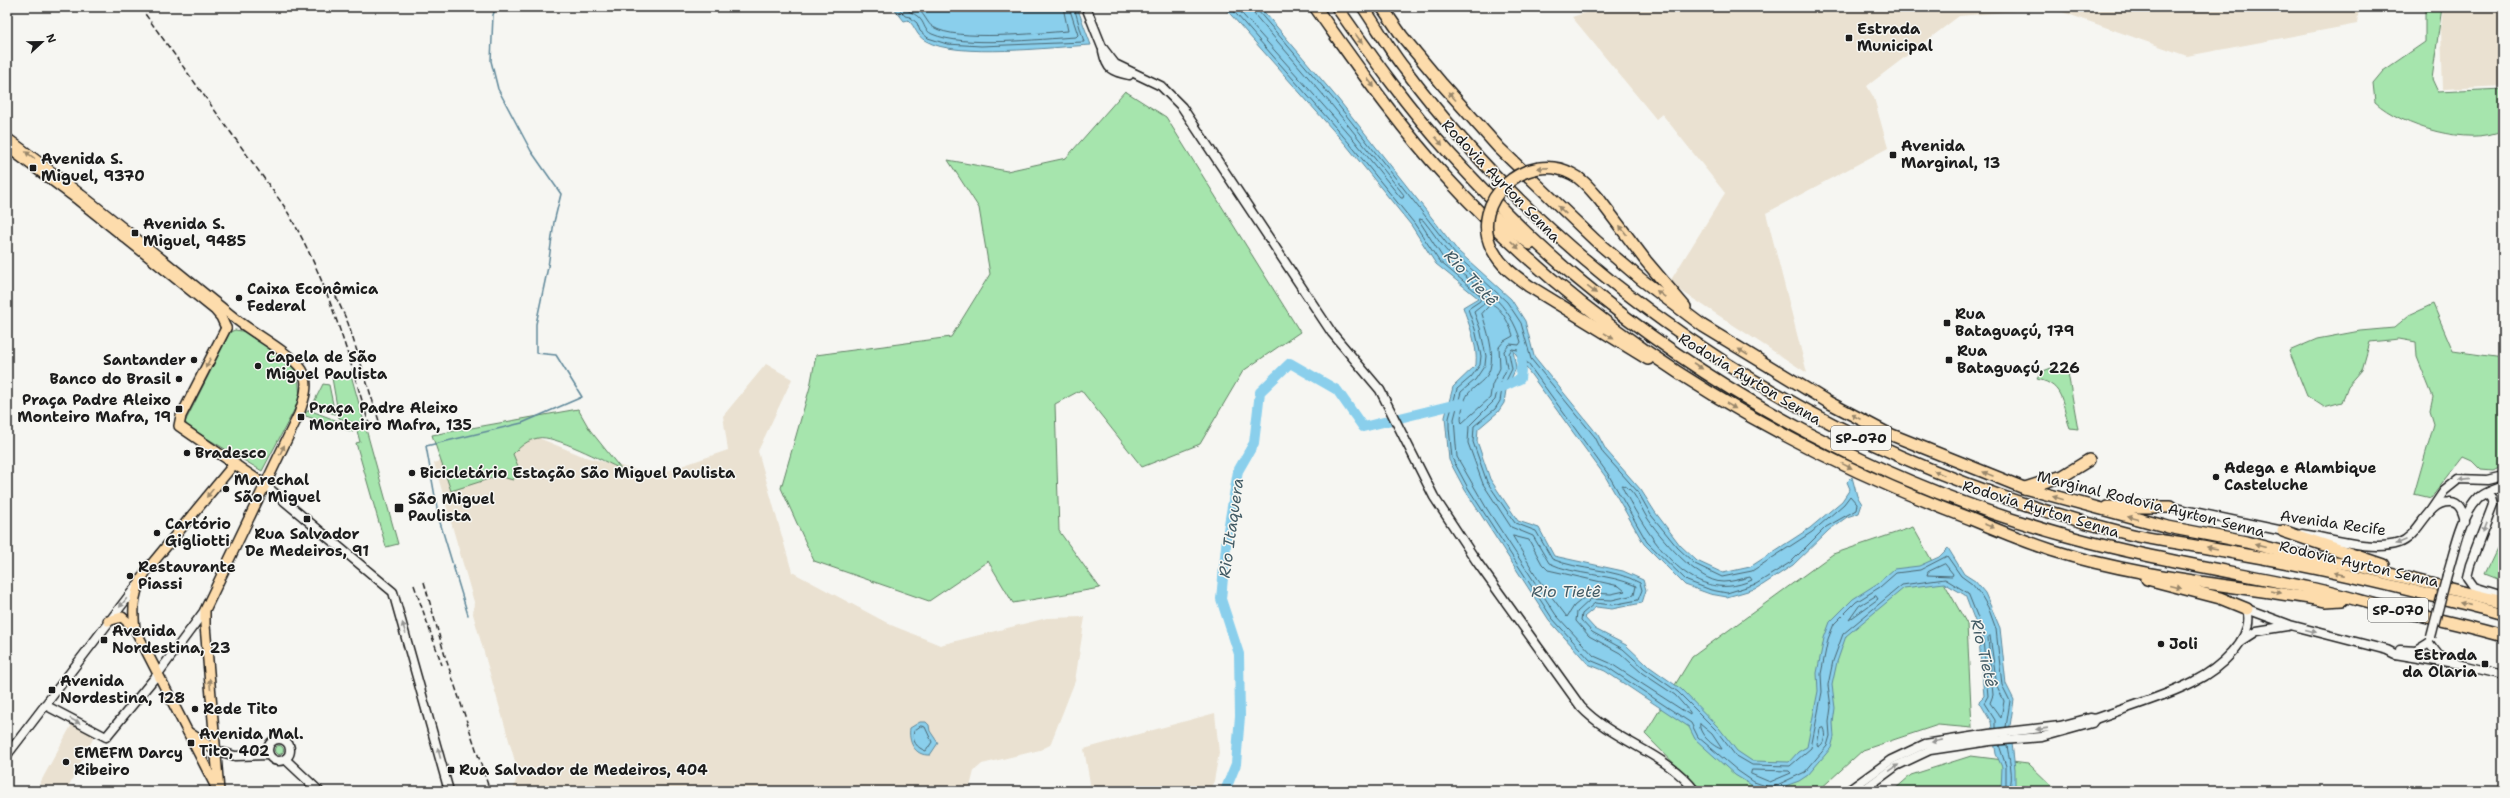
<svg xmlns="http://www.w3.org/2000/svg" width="2510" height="798" font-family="'Shantell Sans',sans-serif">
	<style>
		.built { fill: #eae1d1 }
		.green { fill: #a6e5ad; stroke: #618064 }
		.water { fill: #8acfec; stroke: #5e8799 }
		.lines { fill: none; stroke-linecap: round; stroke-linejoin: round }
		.shore { stroke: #48646f; stroke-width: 1 }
		.stream { stroke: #5e8799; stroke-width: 1.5 }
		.river { stroke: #8acfec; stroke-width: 10 }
		.secondary-casing { stroke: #1c1c1c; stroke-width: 11 }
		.primary-casing { stroke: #1c1c1c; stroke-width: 12 }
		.highway-casing { stroke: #1c1c1c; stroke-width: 14 }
		.secondary { stroke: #f6f6f2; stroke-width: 8 }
		.primary { stroke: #fddcac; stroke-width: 9 }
		.highway { stroke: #fddcac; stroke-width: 11 }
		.rail { stroke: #1c1c1c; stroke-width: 1.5; stroke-dasharray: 6 3; stroke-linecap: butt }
		.secondary-bridge-casing { stroke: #1c1c1c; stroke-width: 11; stroke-linecap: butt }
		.highway-bridge-casing { stroke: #1c1c1c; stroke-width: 14; stroke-linecap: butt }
		.secondary-bridge { stroke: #f6f6f2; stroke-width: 8 }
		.highway-bridge { stroke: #fddcac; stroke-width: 11 }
		.oneway { fill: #98866b }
		.oneway2 { fill: #949492 }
		.poi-dot { fill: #1c1c1c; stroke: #f6f6f2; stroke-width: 1.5 }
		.labels { text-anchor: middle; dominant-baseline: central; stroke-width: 3; stroke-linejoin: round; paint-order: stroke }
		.shield { fill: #f6f6f2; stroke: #5d5d5c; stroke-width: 1 }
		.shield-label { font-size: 14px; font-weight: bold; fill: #1c1c1c }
		.poi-label { font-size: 15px; font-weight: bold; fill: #1c1c1c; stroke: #f6f6f2; text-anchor: start }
		.street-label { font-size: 15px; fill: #1c1c1c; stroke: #f6f6f2 }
		.water-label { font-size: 16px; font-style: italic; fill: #425b65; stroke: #f6f6f2 }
	</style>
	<rect width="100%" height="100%" fill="#f6f6f2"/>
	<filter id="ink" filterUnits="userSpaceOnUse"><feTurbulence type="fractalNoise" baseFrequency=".025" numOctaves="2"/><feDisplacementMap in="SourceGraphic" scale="8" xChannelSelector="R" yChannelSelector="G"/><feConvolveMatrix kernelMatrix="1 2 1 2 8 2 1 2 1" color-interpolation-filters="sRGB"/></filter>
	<g filter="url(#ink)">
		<!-- built -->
		<g class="built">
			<polygon points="1603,7 2359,7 2357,24 2187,56 2051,8 1959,16 1867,86 1874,98 1888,148 1766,213 1807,373 1669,283 1725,193 1662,114 1656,119 1572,17"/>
			<polygon points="2443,7 2503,7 2503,86 2443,89 2441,29"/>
			<polygon points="766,364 792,379 758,451 792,572 891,625 940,645 1047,618 1085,617 1075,681 1050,745 1040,750 982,764 974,771 969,791 513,791 518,772 473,614 474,602 434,463 529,434 585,457 655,475 728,450 723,416"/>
			<polygon points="1215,713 1219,753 1214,781 1209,791 1089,791 1090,783 1084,749"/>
			<polygon points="72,724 95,735 68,787 39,785"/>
		</g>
		<!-- green -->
		<g class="green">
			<path d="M2425,7H2442L2432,79L2438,92L2503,89V130C2469,147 2401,126 2375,102L2373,83L2383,71L2425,42Z"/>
			<polygon points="1125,91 1166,117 1300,332 1243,371 1200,444 1142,467 1081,390 1055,404 1059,531 1100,588 1013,603 988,561 929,601 814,561 781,488 810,387 816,355 951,337 990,274 979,208 948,160 1007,171 1066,158"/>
			<polygon points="2433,304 2453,351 2503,358 2503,466 2493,471 2481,470 2472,461 2463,457 2431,498 2414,494 2434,424 2430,411 2433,397 2417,357 2416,342 2399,339 2370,342 2362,370 2348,386 2342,402 2324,407 2307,396 2289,351 2317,339 2360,331 2394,328 2409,315"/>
			<polygon points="235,330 248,332 293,365 298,374 300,399 262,471 188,427 185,422 230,332"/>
			<path d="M2051,368L2068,373L2078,429L2070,428C2061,405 2066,385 2037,379L2041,372Z"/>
			<polygon points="351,375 398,544 386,547 356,443 360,442 355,423 339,418 332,378"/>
			<polygon points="323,384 329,385 335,414 312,406"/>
			<path d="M578,409L590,430L621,469C605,462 553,434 538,438C527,440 520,447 513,454L520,471L513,480L498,476L451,491L432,435Z"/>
			<polygon points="309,410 351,426 353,432 303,415"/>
			<polygon points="1913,527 1967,624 1972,728 1938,725 1863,750 1818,791 1701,791 1645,734 1692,657 1833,554"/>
			<polygon points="2497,549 2503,551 2503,581 2485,574"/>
			<circle cx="279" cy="750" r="4.5"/>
			<polygon points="1971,756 2028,763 2057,791 1893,791 1911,775"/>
		</g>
		<!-- water -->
		<g class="water">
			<path d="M893,7H1077L1091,45C1053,47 956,59 926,41C916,36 916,27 908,20L904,21Z"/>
			<path d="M1224,7H1260L1338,99L1458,251L1511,299L1525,321L1534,356L1598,435L1606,450L1641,490L1655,512L1680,545L1697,561L1723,573L1750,567L1810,528L1842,501L1850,489L1847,482L1852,477L1857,496L1862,504L1859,513L1847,517L1829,530L1793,565L1758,588L1727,597L1710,594L1685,585L1644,544L1605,476L1513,350L1516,368L1506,390L1504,403L1498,412L1478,429L1477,441L1490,479L1518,521L1539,528L1554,556L1623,571L1643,580L1646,590L1642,603L1612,609L1596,607L1584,617L1595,629L1626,645L1647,665L1681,689L1719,728L1737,751L1752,761L1789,762L1798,752L1807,747L1818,691L1817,673L1824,638L1830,622L1853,599L1878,583L1894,569L1919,566L1939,557L1948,548L1964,574L1975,581L1985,593L2000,628L2006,684L2014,700L2010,726L2015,769V786L2012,791H2001L2002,767L1996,754L1991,722L1979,701L1984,696L1978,629L1965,595L1944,583L1904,588L1846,636L1837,662L1832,685L1835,708L1833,723L1834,737L1831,748L1808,775L1799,781L1772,791L1753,786L1735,775L1695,739L1689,727L1605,671L1588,664L1549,620L1465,490L1449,460L1445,417L1453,387L1476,365C1478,345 1469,325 1463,307L1478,298L1436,264L1411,225L1347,146Z"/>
			<path d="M920,722H926L929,725L930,731L938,743L930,755C914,756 908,741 910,728Z"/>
		</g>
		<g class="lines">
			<!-- shore -->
			<g class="shore">
				<polyline points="898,7 905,16 910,17 917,23 920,31 928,38 947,44 981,46 1084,42 1074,7"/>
				<path d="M904,7C909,13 916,13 921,20C925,25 924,30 932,34C964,48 1039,39 1076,37L1078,35L1069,7"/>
				<path d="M915,7C925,13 927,24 933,27C956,42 1039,33 1068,31L1063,7"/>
				<polyline points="1230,7 1350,144 1414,223 1439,261 1481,296 1480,301 1468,309 1475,329 1481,356 1480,365 1471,377 1457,389 1449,418 1449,428 1452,458 1468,488 1552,618 1590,660 1607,667 1691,723 1698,737 1738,771 1754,782 1766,786 1768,791"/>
				<polyline points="1236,7 1354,140 1401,198 1403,198 1404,195 1331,104 1254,14 1252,7"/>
				<path d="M1257,7L1258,11L1335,101L1455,254L1507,302L1521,323L1531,359L1595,437L1603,453L1638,492L1651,515L1677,547L1695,564L1722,577L1752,571L1812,532L1844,504L1850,496L1857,504L1856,510L1826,527L1791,562L1756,584L1727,593L1711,590L1687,581L1647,542L1608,474L1518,350L1512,349L1509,353L1512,369L1502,389L1500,401L1495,409L1474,426L1473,442L1487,482L1515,523L1536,531L1552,559C1580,571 1614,568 1640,583L1642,590L1638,600L1612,605L1595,603L1582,614L1581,620L1592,632L1623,649L1644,668L1678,692L1716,730L1735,755L1752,765L1790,766L1811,748L1822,692L1821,674L1828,639L1834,624L1856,602L1880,587L1896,573L1920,570L1947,556L1961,576L1972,584L1981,595L1988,607L1996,629L2002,685L2010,701L2006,727"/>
				<path d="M1420,219L1423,220C1433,232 1442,247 1453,258C1480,287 1510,302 1521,342L1519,345L1510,344L1504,351L1507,368L1498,387L1495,400L1469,426L1468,443L1483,484L1511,527L1533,536L1549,563C1576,576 1609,573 1636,586L1634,595L1612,600L1591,599L1577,612L1576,621L1589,636L1620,653L1642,673L1675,695L1690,712V715L1610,663L1594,656L1556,615L1487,509L1457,457L1454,419L1461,392L1475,380L1485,365L1486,356L1480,328L1474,312L1484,304L1486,297L1483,291L1443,258L1420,222Z"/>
				<path d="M1491,304C1501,306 1511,327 1513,336L1504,341L1499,347L1500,368L1492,385L1490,398L1462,423C1459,419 1464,399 1468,394C1475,385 1487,380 1490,369C1495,352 1487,330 1482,314Z"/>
				<path d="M1623,485C1634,489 1640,506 1646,516C1659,536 1697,582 1723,582C1731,582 1741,579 1750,577L1752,580C1688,609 1647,533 1622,487Z"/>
				<polygon points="1513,536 1529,540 1542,564 1548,570 1619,586 1625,591 1611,594 1590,593 1574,606 1567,617 1538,579"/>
				<polygon points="1945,564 1953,574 1952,576 1927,575 1928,572"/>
				<polygon points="1876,596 1878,599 1849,620 1859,606"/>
				<polygon points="1990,636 1997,686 2004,701 2001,718 1990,703 1993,695 1988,638"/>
				<path d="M1700,724L1712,734L1722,749C1714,748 1697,732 1700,724Z"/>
				<path d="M921,726L925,727L932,742L926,751C917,748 911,741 914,731Z"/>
				<path d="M1823,728C1826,735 1825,744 1818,747L1817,745L1820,729Z"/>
				<path d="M1999,745L2006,766V786L2009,787C2015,780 2008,755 2007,745"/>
				<polygon points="1752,770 1789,771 1791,773 1770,782 1751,774"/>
				<polyline points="1773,791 1775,786 1805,772 1827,746 1830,736 1829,722 1831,707 1828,685 1833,661 1843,634 1902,585 1945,579 1968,593 1982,628 1988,696 1984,703 1995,720 1995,728"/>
			</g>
			<!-- stream -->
			<polyline class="stream" points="468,615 439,519 426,446 522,423 582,397 556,355 536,353 536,324 548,267 554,222 561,194 531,151 498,89 491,61 493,15 496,7"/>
			<!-- river -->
			<g class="river">
				<polyline points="1498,389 1520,379 1523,350"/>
				<polyline points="1225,791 1236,764 1240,716 1239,654 1221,599 1227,536 1238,471 1254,443 1260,392 1290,363 1337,390 1363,427 1461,403"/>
			</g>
			<defs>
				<g id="secondary">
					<path d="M1086,7L1102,47L1115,64L1161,86L1182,107L1332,333L1380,390L1434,497L1477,562L1581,707C1613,741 1667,753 1695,791"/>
					<path d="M1103,51C1107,70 1111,71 1129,75"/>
					<polyline points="265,485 393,592 449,791"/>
					<polyline points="2486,494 2491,498 2493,505 2470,565 2467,577 2474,587 2503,596"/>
					<polyline points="2170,507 2288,532"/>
					<polyline points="2431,510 2444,491 2459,479 2487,480 2503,476"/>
					<path d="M2302,534C2330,538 2372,552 2399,543C2420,536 2426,502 2449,502C2460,501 2463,513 2465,521"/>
					<path d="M2447,575C2455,551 2460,517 2478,498C2484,492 2496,489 2503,486"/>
					<polyline points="2247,609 2290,625 2387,650 2395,654 2461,665 2503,675"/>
					<polyline points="2243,640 2257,631 2288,626"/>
					<polyline points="2429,643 2439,656 2453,661"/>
					<polyline points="2400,650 2416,651 2429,643"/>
					<polyline points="45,705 106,737 157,675 205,610"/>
					<circle cx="279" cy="750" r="11"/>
					<polyline points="215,750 235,756 269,755"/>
					<polyline points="7,755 138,584"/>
					<polyline points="285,759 319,791"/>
					<path d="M1848,791L1891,760L1925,744L1989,734L2060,726L2090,718L2095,719C2127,707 2162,698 2193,682C2217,670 2256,639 2247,609"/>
					<polyline points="1862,791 1896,766 1930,750 1990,741 2042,737 2092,723 2095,719"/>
				</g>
				<g id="primary">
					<path d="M7,138C86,196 161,259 237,320C253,333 292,354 302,370C310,383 304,400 299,414L205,610V625L219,791"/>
					<polyline points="7,147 78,200 215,310 221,317 226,328"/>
					<polyline points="226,328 181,416 179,426 265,485"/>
					<polyline points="108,621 122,617 135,629"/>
					<polyline points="188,732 215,750"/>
					<path d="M218,791L135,629C132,606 134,590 146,571L235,463"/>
				</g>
				<g id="highway">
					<path d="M1315,7C1356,64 1397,124 1445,176C1589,334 1773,444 1971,519C1997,530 2024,541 2051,550C2139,578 2235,585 2326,601L2342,600"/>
					<path d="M1337,7C1372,57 1408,108 1450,154C1490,198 1532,241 1578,279C1719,397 1890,487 2067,536C2147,558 2229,571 2310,588C2339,594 2367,603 2396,610C2432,618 2468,626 2503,636"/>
					<path d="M1363,7C1377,27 1389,49 1404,68C1581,304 1846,465 2129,534C2164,542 2200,546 2235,553C2299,564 2362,578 2425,594C2451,601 2478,606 2503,614"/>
					<polyline points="1382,7 1402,36 1442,84 1499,148 1596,241 1642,280 1703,326 1828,402 1887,433 2024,488 2168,527 2246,542 2299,556 2354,565 2503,602"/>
					<polyline points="1599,199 1646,261 1685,307"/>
					<polyline points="1495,217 1530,244"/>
					<polyline points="1529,286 1648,359"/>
					<polyline points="2025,488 2063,476 2089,460"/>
					<polyline points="2107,507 2170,507"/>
					<polyline points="2283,531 2383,565"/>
					<polyline points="2147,579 2220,598 2247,609"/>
				</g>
			</defs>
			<!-- secondary casing -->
			<use href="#secondary" class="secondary-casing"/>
			<!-- primary casing -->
			<use href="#primary" class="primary-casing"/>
			<!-- highway casing -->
			<use href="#highway" class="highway-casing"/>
			<!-- secondary -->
			<use href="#secondary" class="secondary"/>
			<!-- primary -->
			<use href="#primary" class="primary"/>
			<!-- highway -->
			<use href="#highway" class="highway"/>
			<!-- rail -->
			<g class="rail">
				<path d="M140,7L284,206C326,275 346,347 369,424"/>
				<polyline points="332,288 348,323 379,421"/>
				<polyline points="424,582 445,656 490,791"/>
				<polyline points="414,585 442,665"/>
			</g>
			<defs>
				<polyline id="secondary-bridge" points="2431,637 2447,575"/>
				<path id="highway-bridge" d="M1529,286C1514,275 1501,266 1492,249C1468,201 1527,149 1572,174C1583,179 1591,190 1599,199"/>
			</defs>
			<!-- secondary-bridge casing -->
			<use href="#secondary-bridge" class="secondary-bridge-casing"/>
			<!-- highway-bridge casing -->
			<use href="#highway-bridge" class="highway-bridge-casing"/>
			<!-- secondary-bridge -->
			<use href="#secondary-bridge" class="secondary-bridge"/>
			<!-- highway-bridge -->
			<use href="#highway-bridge" class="highway-bridge"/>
		</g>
		<!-- one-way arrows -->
		<defs><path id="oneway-solid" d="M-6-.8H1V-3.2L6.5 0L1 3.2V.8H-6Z"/></defs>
		<g class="oneway">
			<use href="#oneway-solid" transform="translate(1359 39) rotate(55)"/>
			<use href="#oneway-solid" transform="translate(1371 83) rotate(53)"/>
			<use href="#oneway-solid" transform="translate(1452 96) rotate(-132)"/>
			<use href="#oneway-solid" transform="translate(1439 141) rotate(50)"/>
			<use href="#oneway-solid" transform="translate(30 155) rotate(-144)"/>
			<use href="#oneway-solid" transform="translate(1543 168) rotate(179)"/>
			<use href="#oneway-solid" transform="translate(1562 210) rotate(-137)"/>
			<use href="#oneway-solid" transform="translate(1623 230) rotate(-127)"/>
			<use href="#oneway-solid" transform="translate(1515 245) rotate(43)"/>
			<use href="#oneway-solid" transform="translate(1592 290) rotate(37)"/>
			<use href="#oneway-solid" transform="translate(1661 294) rotate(-143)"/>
			<use href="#oneway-solid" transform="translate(1609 336) rotate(32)"/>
			<use href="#oneway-solid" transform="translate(1743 352) rotate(-147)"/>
			<use href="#oneway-solid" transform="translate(208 363) rotate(117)"/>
			<use href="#oneway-solid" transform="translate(1698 366) rotate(33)"/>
			<use href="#oneway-solid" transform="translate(1731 406) rotate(31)"/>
			<use href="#oneway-solid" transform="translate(1856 417) rotate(-153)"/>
			<use href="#oneway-solid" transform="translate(282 450) rotate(-64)"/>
			<use href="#oneway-solid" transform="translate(1847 466) rotate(26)"/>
			<use href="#oneway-solid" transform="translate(1939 473) rotate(-156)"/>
			<use href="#oneway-solid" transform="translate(1988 474) rotate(-158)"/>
			<use href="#oneway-solid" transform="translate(210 493) rotate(129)"/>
			<use href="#oneway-solid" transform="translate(2058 498) rotate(-164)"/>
			<use href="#oneway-solid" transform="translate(2133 518) rotate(-166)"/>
			<use href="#oneway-solid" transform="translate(1989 526) rotate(21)"/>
			<use href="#oneway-solid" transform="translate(2260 546) rotate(-165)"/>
			<use href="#oneway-solid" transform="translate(2212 548) rotate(-170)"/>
			<use href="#oneway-solid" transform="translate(2339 574) rotate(-167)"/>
			<use href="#oneway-solid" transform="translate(2176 587) rotate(15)"/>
			<use href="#oneway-solid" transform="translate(2276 592) rotate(10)"/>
			<use href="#oneway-solid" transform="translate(2465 604) rotate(-166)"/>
			<use href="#oneway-solid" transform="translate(210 684) rotate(-95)"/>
		</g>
		<g class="oneway2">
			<use href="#oneway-solid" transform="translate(2465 479) rotate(174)"/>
			<use href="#oneway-solid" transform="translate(2484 528) rotate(112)"/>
			<use href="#oneway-solid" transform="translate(2401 542) rotate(157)"/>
			<use href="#oneway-solid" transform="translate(123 603) rotate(129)"/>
			<use href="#oneway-solid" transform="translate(404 628) rotate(-107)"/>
			<use href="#oneway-solid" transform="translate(2311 631) rotate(14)"/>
			<use href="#oneway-solid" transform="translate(75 721) rotate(28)"/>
			<use href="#oneway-solid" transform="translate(2042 729) rotate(172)"/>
			<use href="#oneway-solid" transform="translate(1937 741) rotate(169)"/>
			<use href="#oneway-solid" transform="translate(439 753) rotate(-105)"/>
			<use href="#oneway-solid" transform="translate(1894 768) rotate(-34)"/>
		</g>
	</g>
	<!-- markers -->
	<g class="poi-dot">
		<rect x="1845" y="34" width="8" height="8" rx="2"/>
		<rect x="1889" y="151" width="8" height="8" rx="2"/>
		<rect x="29" y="164" width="8" height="8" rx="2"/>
		<rect x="131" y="229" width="8" height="8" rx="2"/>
		<circle cx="239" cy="298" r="4"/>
		<rect x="1943" y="319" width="8" height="8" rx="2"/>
		<circle cx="194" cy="360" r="4"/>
		<rect x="1945" y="356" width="8" height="8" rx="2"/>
		<circle cx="258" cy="366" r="4"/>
		<circle cx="179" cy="379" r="4"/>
		<rect x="175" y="405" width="8" height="8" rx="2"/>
		<rect x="297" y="413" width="8" height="8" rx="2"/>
		<circle cx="187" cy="453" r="4"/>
		<circle cx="412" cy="473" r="4"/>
		<circle cx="2216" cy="477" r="4"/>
		<circle cx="226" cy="489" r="4"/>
		<rect x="394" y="503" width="10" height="10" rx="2"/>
		<rect x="303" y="515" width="8" height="8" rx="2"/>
		<circle cx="157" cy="533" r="4"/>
		<circle cx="130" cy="576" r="4"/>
		<rect x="100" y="636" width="8" height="8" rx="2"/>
		<circle cx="2161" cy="644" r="4"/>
		<rect x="2481" y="660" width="8" height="8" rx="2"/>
		<rect x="48" y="686" width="8" height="8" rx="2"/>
		<circle cx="195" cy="709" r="4"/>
		<rect x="187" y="739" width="8" height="8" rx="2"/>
		<circle cx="66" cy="762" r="4"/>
		<rect x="447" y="766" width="8" height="8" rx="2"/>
	</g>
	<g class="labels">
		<!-- shield labels -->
		<g class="shield">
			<rect x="1831" y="426" width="60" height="24" rx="3"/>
			<rect x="2368" y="598" width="60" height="24" rx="3"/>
		</g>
		<g class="shield-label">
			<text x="1861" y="438">SP-070</text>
			<text x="2398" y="610">SP-070</text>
		</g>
		<!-- poi labels -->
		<g class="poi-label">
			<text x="1857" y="29">Estrada<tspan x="1857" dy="17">Municipal</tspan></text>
			<text x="1901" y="146">Avenida<tspan x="1901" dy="17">Marginal, 13</tspan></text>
			<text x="41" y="159">Avenida S.<tspan x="41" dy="17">Miguel, 9370</tspan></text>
			<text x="143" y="224">Avenida S.<tspan x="143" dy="17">Miguel, 9485</tspan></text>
			<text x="247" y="289">Caixa Econômica<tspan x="247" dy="17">Federal</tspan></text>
			<text x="1955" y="314">Rua<tspan x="1955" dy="17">Bataguaçú, 179</tspan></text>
			<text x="1957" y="351">Rua<tspan x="1957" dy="17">Bataguaçú, 226</tspan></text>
			<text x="266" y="357">Capela de São<tspan x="266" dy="17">Miguel Paulista</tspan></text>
			<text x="186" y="360" text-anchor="end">Santander</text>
			<text x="171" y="379" text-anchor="end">Banco do Brasil</text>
			<text x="171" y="400" text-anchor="end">Praça Padre Aleixo<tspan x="171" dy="17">Monteiro Mafra, 19</tspan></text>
			<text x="309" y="408">Praça Padre Aleixo<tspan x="309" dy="17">Monteiro Mafra, 135</tspan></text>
			<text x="195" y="453">Bradesco</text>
			<text x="2224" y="468">Adega e Alambique<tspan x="2224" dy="17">Casteluche</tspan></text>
			<text x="420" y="473">Bicicletário Estação São Miguel Paulista</text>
			<text x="234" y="480">Marechal<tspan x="234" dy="17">São Miguel</tspan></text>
			<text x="408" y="499">São Miguel<tspan x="408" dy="17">Paulista</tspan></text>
			<text x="165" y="524">Cartório<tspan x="165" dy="17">Gigliotti</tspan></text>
			<text x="307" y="534" text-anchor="middle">Rua Salvador<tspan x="307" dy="17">De Medeiros, 91</tspan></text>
			<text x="138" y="567">Restaurante<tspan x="138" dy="17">Piassi</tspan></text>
			<text x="112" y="631">Avenida<tspan x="112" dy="17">Nordestina, 23</tspan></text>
			<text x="2169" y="644">Joli</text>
			<text x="2477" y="655" text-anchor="end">Estrada<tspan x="2477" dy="17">da Olaria</tspan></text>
			<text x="60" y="681">Avenida<tspan x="60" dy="17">Nordestina, 128</tspan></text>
			<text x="203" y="709">Rede Tito</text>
			<text x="199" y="734">Avenida Mal.<tspan x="199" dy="17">Tito, 402</tspan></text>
			<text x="74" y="753">EMEFM Darcy<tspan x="74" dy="17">Ribeiro</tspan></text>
			<text x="459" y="770">Rua Salvador de Medeiros, 404</text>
		</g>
		<!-- street labels -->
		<g class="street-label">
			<text transform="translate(1501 181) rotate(46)">Rodovia Ayrton Senna</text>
			<text transform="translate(1750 379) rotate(31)">Rodovia Ayrton Senna</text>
			<text transform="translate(2151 504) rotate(14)">Marginal Rodovia Ayrton Senna</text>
			<text transform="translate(2041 509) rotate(17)">Rodovia Ayrton Senna</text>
			<text transform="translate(2333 523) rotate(8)">Avenida Recife</text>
			<text transform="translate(2359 564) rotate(13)">Rodovia Ayrton Senna</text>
		</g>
		<!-- water labels -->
		<g class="water-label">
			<text transform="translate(1471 278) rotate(47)">Rio Tietê</text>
			<text transform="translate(1231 528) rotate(-82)">Rio Itaquera</text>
			<text x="1566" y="591">Rio Tietê</text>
			<text transform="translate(1984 653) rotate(77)">Rio Tietê</text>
		</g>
	</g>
	<!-- margin -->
	<rect width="2510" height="798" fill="none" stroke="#f6f6f2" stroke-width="24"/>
	<rect x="12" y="12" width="2486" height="774" fill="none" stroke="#1c1c1c" stroke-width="1.5" filter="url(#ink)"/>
	<!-- north arrow -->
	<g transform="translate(42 42) rotate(68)" stroke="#f6f6f2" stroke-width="3" paint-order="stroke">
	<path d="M0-3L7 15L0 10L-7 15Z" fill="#1c1c1c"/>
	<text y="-6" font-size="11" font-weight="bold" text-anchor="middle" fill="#1c1c1c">N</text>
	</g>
</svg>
